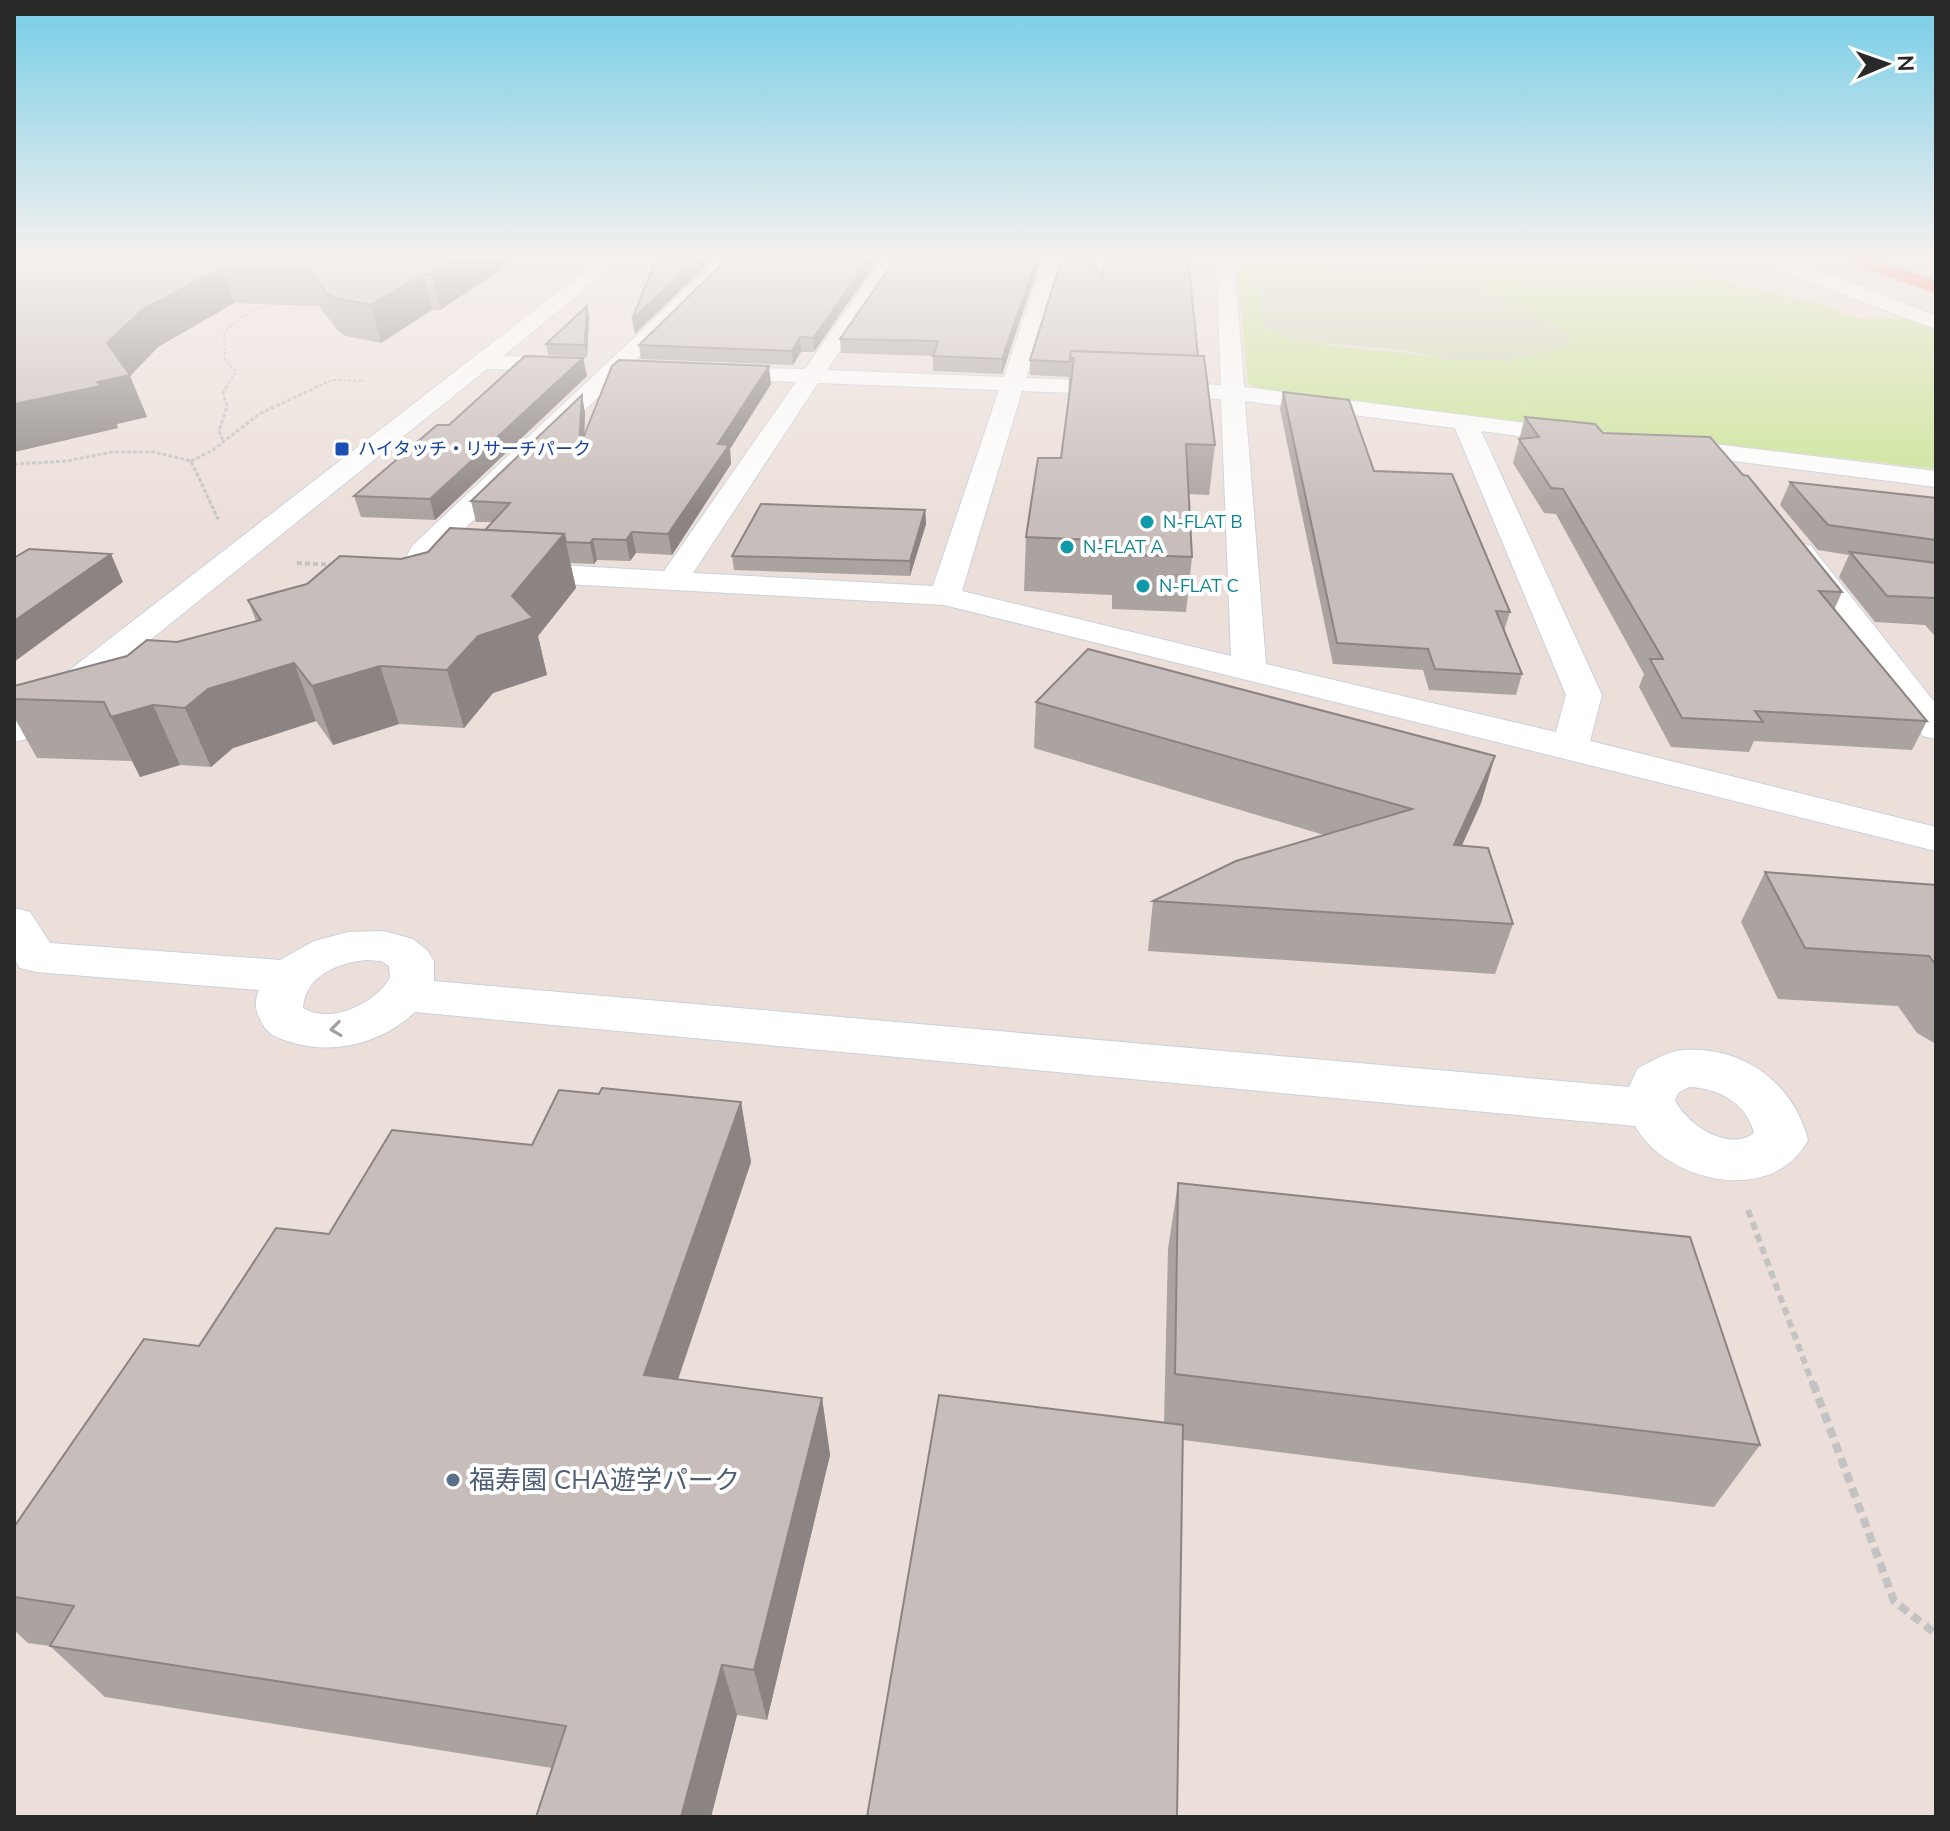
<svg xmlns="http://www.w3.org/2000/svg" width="1950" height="1831" font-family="'Nunito Sans','Noto Sans JP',sans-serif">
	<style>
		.green { fill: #cae495 }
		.cemetery { fill: #cfd6b1 }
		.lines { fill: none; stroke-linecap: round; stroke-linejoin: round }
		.minor-casing { stroke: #c9d2dc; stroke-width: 2 }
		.highway-casing { stroke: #c3c3c3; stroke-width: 2 }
		.path-far4 { stroke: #c3c3c3; stroke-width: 2; stroke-dasharray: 3 2; stroke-linecap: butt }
		.path-far3 { stroke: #c3c3c3; stroke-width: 3; stroke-dasharray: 4 2; stroke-linecap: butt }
		.path-far2 { stroke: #c3c3c3; stroke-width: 4; stroke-dasharray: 5 3; stroke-linecap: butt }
		.path-far1 { stroke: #c3c3c3; stroke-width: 6; stroke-dasharray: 8 5; stroke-linecap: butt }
		.path { stroke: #c3c3c3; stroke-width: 8; stroke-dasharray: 10 6; stroke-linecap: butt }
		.minor { fill: #fff; fill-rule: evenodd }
		.highway { fill: #ff6452; fill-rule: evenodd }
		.wall { fill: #aba3a0 }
		.shaded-wall { fill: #8b8482 }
		.building { fill: #c7bdba; stroke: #8b8482; stroke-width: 2 }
		.oneway { stroke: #9f9f9f }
		.transit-dot { fill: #1a4fb4; stroke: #fff; stroke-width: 3 }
		.culture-dot { fill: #0f9aa8; stroke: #fff; stroke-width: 3 }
		.service-dot { fill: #5c6f8a; stroke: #fff; stroke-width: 3 }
		.labels { text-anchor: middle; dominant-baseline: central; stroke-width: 8; stroke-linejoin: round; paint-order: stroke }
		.far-transit-label { font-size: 18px; fill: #164399; stroke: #fff; text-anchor: start }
		.far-culture-label { font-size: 18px; fill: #0d838f; stroke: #fff; text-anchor: start }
		.near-service-label { font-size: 26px; fill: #4e5e75; stroke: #fff; text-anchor: start }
	</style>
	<rect width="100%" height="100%" fill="#ecdfda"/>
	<!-- green -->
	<path class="green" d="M1236,258H1346L1325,264L1310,279L1259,280L1263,328C1322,352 1386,347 1448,360L1379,260L1366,258L1658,259L1686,263L1737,286L1805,300L1862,319L1903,318L1936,329V469L1270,393L1248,383Z"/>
	<!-- cemetery -->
	<path class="cemetery" d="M1346,258C1429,258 1497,294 1567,332V347L1507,361L1448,360L1403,350L1294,341L1263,327L1259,280L1310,279L1325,264Z"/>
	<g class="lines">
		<defs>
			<g id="minor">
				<polygon points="602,258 623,258 503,356 575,359 583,361 586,366 583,371 487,369 27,739 14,742 14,713"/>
				<path d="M719,258H739L435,558L664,571L796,382L712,379L704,377L701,372L704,367L805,369L883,258H901L827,370L1004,377L1044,258H1062L1026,378L1221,385L1216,258H1234L1244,387L1589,431L1593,436L1589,441L1580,444L1481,431L1602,695L1590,741L1936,827V851L944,605L441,577L406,570L402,564L413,545ZM818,383L999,390L933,586L693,573ZM1022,391L1221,399L1231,656L962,591ZM1245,401L1455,428L1566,695L1556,732L1266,664Z"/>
				<polygon points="1713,258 1791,258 1788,262 1848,281 1936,316 1936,329 1772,268 1722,263"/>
				<polygon points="1664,438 1936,471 1936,487 1655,451 1651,446 1655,441"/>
				<polygon points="1801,543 1811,546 1936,704 1936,739 1923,736 1786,552 1791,546"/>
				<path d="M14,908L30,912L50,943L280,960L314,941L348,932L383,931L413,939L427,950L434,961V981L1629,1087L1638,1068C1652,1061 1668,1051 1684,1050C1744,1046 1794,1084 1808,1140C1773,1206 1667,1183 1635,1126L415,1012C383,1042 336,1055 294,1043C282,1039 270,1037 263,1025C256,1012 253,1004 259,990L36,972L20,968L14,958ZM366,960L381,961L389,966L390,978C375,1004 330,1025 303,1008C305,976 337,963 366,960ZM1689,1087C1718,1088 1747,1103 1754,1133C1729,1153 1686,1124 1675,1100L1678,1093Z"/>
			</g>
			<polygon id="highway" points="1844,258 1871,258 1936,281 1936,293 1847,262"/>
		</defs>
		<!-- minor casing -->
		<use href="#minor" class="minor-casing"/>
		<!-- highway casing -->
		<use href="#highway" class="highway-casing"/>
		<!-- path-far4 -->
		<g class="path-far4">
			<polyline points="226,388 236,372 225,360 224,332 242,316 271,304"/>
			<polyline points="315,388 332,380 364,381"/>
		</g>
		<!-- path-far3 -->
		<g class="path-far3">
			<polyline points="223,440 219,431 227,406 223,393 227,386"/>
			<polyline points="191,461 213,450 259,414 319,386"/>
			<polyline points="14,464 67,461 112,452 154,452 191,461 218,519"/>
		</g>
		<!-- path-far2 -->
		<polyline class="path-far2" points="297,563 335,565"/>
		<!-- path-far1 -->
		<polyline class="path-far1" points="1748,1210 1813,1385"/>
		<!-- path -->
		<polyline class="path" points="1813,1383 1894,1601 1936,1634"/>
		<!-- minor -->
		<use href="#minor" class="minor"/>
		<!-- highway -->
		<use href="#highway" class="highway"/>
	</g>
	<!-- wall -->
	<g class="wall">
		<polygon points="14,258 518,258 440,310 432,310 381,343 346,336 338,331 319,306 234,303 158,347 130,376 147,417 117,424 118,428 14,452"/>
		<polygon points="728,258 879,258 814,352 801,352 793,365 641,359 639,345"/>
		<polygon points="896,258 1041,258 1002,374 933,371 933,356 841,353 840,339"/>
		<polygon points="1103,278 1198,356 1215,445 1209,495 1189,494 1192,557 1186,612 1112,609 1112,595 1024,591 1026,537 1061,458 1068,403 1069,377 1030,375 1030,360"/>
		<polygon points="587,306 589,317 587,357 548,355 546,344"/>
		<polygon points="583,358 587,376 435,520 361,517 354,496 449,425"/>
		<polygon points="771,384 730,449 731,464 672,555 636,553 630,561 597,560 594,564 570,563 576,588 538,636 547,675 493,693 464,728 399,724 333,745 316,721 233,748 211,767 180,765 140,777 132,761 37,758 14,717 14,686 256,621 248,600 428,552 485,530 492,522 476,522 471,501 582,395 585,414 584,436"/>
		<polygon points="1283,392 1510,612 1504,631 1522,674 1516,695 1429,690 1423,670 1333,664 1280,409"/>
		<polygon points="1525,417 1603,433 1842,592 1834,610 1927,721 1912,750 1754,741 1749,752 1671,747 1639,687 1644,674 1556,514 1544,513 1513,463"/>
		<polygon points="1790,482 1936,498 1936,637 1925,625 1875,622 1839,577 1849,555 1818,550 1780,505"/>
		<polygon points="925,510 926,524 910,576 734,570 732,556"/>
		<polygon points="1036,702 1495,756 1481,803 1462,845 1513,924 1495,974 1148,951 1153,901 1324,835 1034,748"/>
		<polygon points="1765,872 1936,885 1936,1044 1917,1033 1898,1006 1778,999 1741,922"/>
		<polygon points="741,1102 751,1162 678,1380 822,1398 830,1455 767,1720 737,1715 711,1817 536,1817 552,1768 105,1697 50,1646 28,1643 14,1630 14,1527 199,1346 329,1234 532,1145"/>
		<polygon points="1178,1183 1760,1445 1714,1507 1183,1440 1164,1423 1168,1249"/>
	</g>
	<!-- shaded-wall -->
	<g class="shaded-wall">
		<polygon points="457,258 518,258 440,310 431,274"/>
		<polygon points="699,258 714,258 635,334 632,319"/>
		<polygon points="870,258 879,258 814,352 813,338"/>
		<polygon points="1037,258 1041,258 1002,374 1002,359"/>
		<polygon points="222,268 234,303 158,347 130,376 147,417 117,424 118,428 14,452 14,404 97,382 107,343 143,309"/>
		<polygon points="423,274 432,310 381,343 371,305"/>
		<polygon points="587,306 589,317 587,357 585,345"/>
		<polygon points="800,337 801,352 793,365 792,351"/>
		<polygon points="583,358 587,376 435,520 430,499"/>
		<polygon points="769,366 771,384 730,449 731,464 672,555 668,534 718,444"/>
		<polygon points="582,395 585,414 583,467 579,448"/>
		<polygon points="925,510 926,524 910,576 910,561"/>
		<polygon points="632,532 636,553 630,561 626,540"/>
		<polygon points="564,534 576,588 538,636 547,675 493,693 464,728 447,670"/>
		<polygon points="593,539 597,560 594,564 590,543"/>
		<polygon points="111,554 123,582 14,662 14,621"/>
		<polygon points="294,663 316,721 233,748 211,767 185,708 208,689"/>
		<polygon points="380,666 399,724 333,745 312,686"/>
		<polygon points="153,705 180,765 140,777 111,717"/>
		<polygon points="1495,756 1481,803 1440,894 1454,845"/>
		<polygon points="741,1102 751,1162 660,1432 644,1375"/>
		<polygon points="822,1398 830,1455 767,1720 754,1670"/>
		<polygon points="722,1665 737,1715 711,1817 681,1817"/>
	</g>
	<!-- building -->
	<g class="building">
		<polygon points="14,258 457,258 431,274 423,274 371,305 335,298 327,294 309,270 222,268 143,309 107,343 130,375 97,382 101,386 14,404"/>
		<polygon points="657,258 699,258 632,319"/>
		<polygon points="728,258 870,258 813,338 800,337 792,351 639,345"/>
		<polygon points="896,258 1037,258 1002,359 933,356 938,341 840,339"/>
		<polygon points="1062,258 1085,258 1103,278 1105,258 1188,258 1198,356 1071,351 1070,362 1030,360"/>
		<polygon points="587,306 585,345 546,344"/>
		<polygon points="1071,351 1204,356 1215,445 1186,444 1192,557 1116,554 1116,541 1026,537 1038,458 1061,458 1074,358 1070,358"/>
		<polygon points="525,356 583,358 430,499 354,496 437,425 449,425"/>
		<polygon points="619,360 769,366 718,444 729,445 668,534 632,532 626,540 593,539 590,543 566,542 564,534 485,530 510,503 471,501 582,395 579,448 612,366"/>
		<polygon points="1283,392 1349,400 1374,471 1452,474 1510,612 1496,611 1522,674 1435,669 1428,649 1337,643"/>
		<polygon points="1525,417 1595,424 1603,433 1710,437 1743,475 1748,476 1842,592 1819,591 1927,721 1755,711 1763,722 1682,718 1650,659 1663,659 1563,489 1551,488 1519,439 1539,437"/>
		<polygon points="1790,482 1936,498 1936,540 1828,525"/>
		<polygon points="761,504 925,510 910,561 732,556"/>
		<polygon points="450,528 564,534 512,596 533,618 478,636 447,670 380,666 312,686 294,663 208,689 185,708 153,705 111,717 104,702 14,699 14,686 127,656 147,640 177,642 261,620 248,600 307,584 340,556 401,559 428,552"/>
		<polygon points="29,549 111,554 14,621 14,558"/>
		<polygon points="1850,552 1936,563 1936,598 1887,596"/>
		<polygon points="1088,649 1495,756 1454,845 1488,848 1513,924 1153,901 1236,861 1412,809 1036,702"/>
		<polygon points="1765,872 1936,885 1936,965 1929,956 1805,948"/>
		<polygon points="602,1088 741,1102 644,1375 822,1398 754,1670 722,1665 681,1817 536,1817 566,1726 50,1646 74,1606 14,1597 14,1527 144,1339 199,1346 276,1228 329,1234 392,1130 532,1145 559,1090 599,1094"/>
		<polygon points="1178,1183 1690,1237 1760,1445 1175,1374"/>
		<polygon points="939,1395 1183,1425 1177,1817 867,1817"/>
	</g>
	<!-- one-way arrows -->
	<defs><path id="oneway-chevron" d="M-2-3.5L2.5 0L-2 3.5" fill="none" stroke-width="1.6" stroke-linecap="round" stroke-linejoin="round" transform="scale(2)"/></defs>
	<use class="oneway" href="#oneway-chevron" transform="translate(336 1029) rotate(173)"/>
	<!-- sky -->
	<linearGradient id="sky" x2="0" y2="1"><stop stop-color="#75cde8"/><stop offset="0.5" stop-color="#f6f1ee"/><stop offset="1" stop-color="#f6f1ee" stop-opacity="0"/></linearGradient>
	<rect width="1950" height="515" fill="url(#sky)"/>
	<!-- markers -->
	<rect class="transit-dot" x="334" y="441" width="16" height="16" rx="4"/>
	<g class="culture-dot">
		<circle cx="1147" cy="522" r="8"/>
		<circle cx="1067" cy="547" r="8"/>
		<circle cx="1143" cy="586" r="8"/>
	</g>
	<circle class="service-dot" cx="453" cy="1480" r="8"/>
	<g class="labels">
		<!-- far-transit labels -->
		<g class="far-transit-label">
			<text x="358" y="449">ハイタッチ・リサーチパーク</text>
		</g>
		<!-- far-culture labels -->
		<g class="far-culture-label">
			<text x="1163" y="522">N-FLAT B</text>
			<text x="1083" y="547">N-FLAT A</text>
			<text x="1159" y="586">N-FLAT C</text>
		</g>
		<!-- near-service labels -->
		<g class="near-service-label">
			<text x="469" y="1480">福寿園 CHA遊学パーク</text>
		</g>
	</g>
	<!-- border -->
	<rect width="1950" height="1831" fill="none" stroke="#292929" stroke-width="32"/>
	<!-- north arrow -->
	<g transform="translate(1886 64) rotate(88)" stroke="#ffffff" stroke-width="6" paint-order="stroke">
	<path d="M0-6L14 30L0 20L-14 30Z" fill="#292929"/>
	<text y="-12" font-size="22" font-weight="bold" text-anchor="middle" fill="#292929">N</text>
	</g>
</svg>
